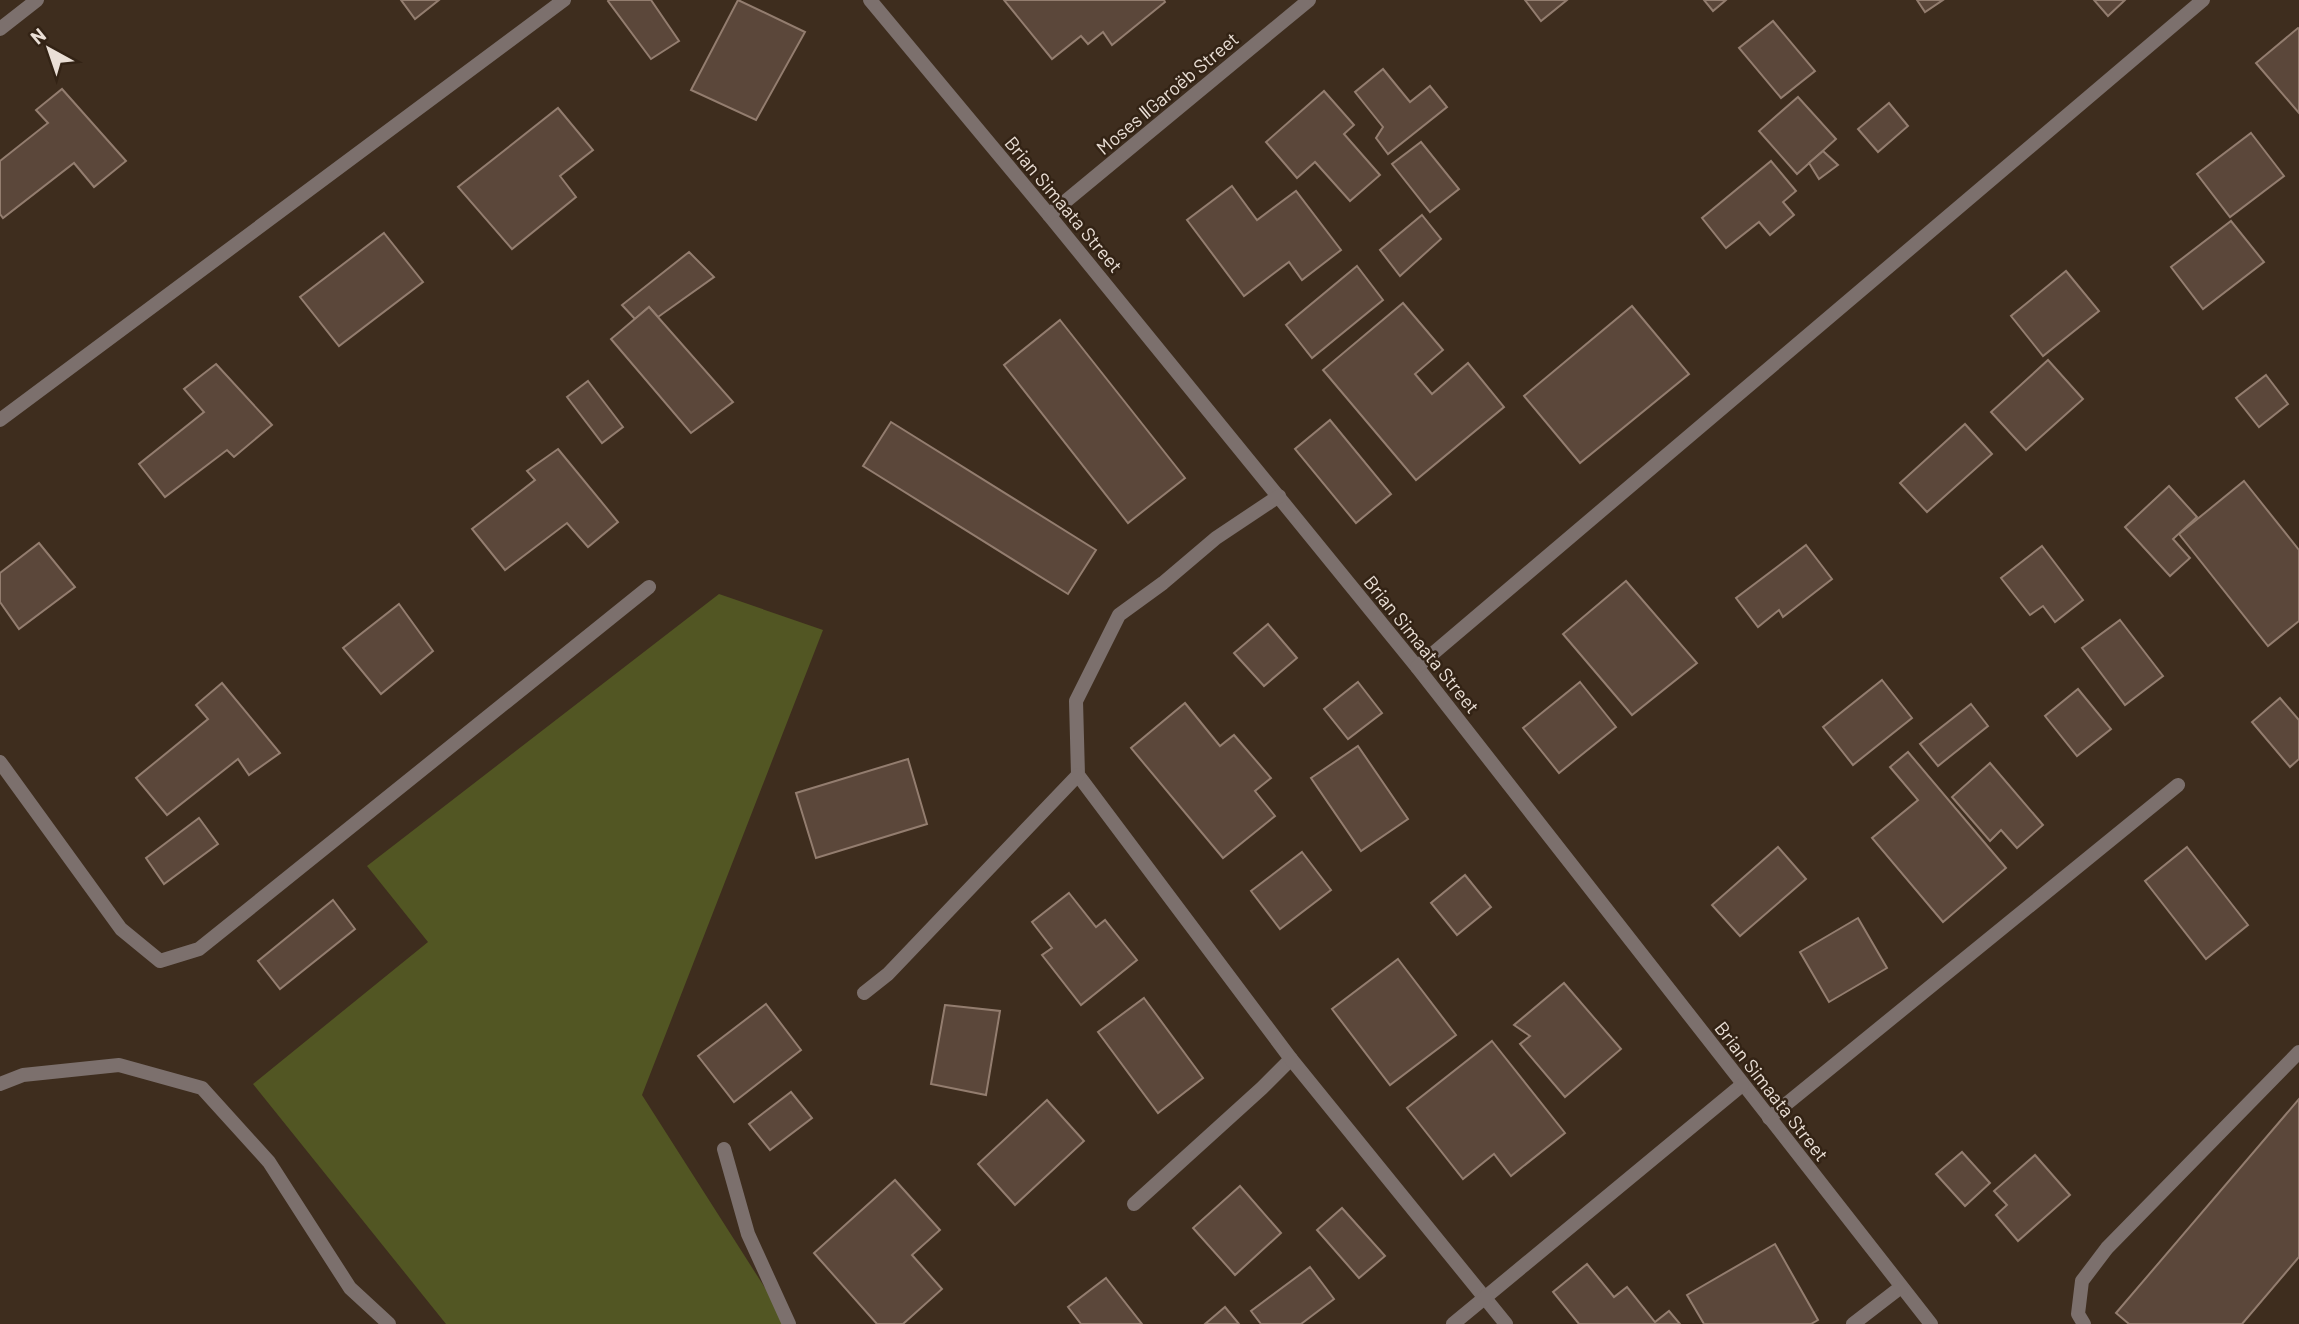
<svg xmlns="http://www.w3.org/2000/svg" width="2299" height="1324" font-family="Barlow,sans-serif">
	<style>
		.green { fill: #525623 }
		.building { fill: #5b473a; stroke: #937d6f; stroke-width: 2 }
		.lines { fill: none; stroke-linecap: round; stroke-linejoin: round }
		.service { stroke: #7c706d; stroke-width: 14 }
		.minor { stroke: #7c706d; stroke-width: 14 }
		.labels { text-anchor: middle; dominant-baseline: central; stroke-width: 5; stroke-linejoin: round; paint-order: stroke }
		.street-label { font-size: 19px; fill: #eadfd6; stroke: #332315 }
	</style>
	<rect width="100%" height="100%" fill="#3e2d1e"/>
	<!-- green -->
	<polygon class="green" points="719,594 823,630 642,1095 788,1324 446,1324 253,1084 428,942 367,866"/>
	<!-- building -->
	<g class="building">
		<polygon points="401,0 439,0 415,19"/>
		<polygon points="609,0 651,0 679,41 651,59 608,1"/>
		<polygon points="738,0 805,32 756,120 691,90"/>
		<polygon points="1004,0 1164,0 1165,2 1112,45 1103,32 1088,44 1081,36 1052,59"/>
		<polygon points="1525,0 1567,0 1541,21"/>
		<polygon points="1704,0 1726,0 1713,11"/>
		<polygon points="1917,0 1943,0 1925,12"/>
		<polygon points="2094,0 2125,0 2108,16"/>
		<polygon points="1773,21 1815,71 1781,98 1739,48"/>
		<polygon points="2298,28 2299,29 2299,113 2256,63"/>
		<polygon points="1383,69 1410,102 1430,86 1447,107 1388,154 1376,138 1383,127 1355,92"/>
		<polygon points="62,89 126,161 94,187 74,163 3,218 0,214 0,161 48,123 36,110"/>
		<polygon points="1324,91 1354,125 1344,134 1380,175 1350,201 1315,162 1297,178 1266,142"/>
		<polygon points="1798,97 1836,139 1797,174 1759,131"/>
		<polygon points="1889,103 1908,126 1878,152 1858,129"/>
		<polygon points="558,108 593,150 560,176 576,197 512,249 458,187"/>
		<polygon points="2251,133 2284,176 2230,217 2197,174"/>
		<polygon points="1421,142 1459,189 1430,212 1392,164"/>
		<polygon points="1823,151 1838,165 1819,179 1809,163"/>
		<polygon points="1771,161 1796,191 1783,202 1794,215 1770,235 1759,222 1726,248 1702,218"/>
		<polygon points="1232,186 1257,220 1296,191 1341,250 1302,280 1289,262 1244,296 1187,220"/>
		<polygon points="1422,215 1441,239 1400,276 1380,250"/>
		<polygon points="2231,221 2264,262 2203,309 2171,267"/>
		<polygon points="384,233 423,282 339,346 300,297"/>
		<polygon points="689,252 714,277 658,317 649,307 635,319 622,305"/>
		<polygon points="1357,266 1383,300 1312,358 1286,325"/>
		<polygon points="2066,271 2099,311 2043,356 2011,316"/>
		<polygon points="1403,303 1443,350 1415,374 1432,394 1468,363 1504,407 1416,480 1323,370"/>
		<polygon points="1632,306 1689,374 1580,463 1524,396"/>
		<polygon points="649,307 733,402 691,433 611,339"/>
		<polygon points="1060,320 1185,478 1128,523 1004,365"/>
		<polygon points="2048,360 2083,399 2026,450 1991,412"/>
		<polygon points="216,364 272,425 234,457 227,450 165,497 139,464 204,412 184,389"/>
		<polygon points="2266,375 2288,404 2259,427 2236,398"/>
		<polygon points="588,381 623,427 602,443 567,397"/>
		<polygon points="1330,420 1391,494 1356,523 1295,449"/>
		<polygon points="891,422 1096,550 1068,594 863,466"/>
		<polygon points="1965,424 1992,454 1927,512 1900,483"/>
		<polygon points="558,449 618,522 588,547 567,523 505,570 472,529 535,480 527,471"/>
		<polygon points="2244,481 2299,550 2299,621 2268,646 2179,534"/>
		<polygon points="2169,486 2197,517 2173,539 2190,558 2170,576 2125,527"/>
		<polygon points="39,543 75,587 19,629 0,602 0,573"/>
		<polygon points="1806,545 1832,579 1783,617 1779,610 1758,627 1736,598"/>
		<polygon points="2042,546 2083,600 2055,622 2043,606 2030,615 2001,578"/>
		<polygon points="1626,581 1697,663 1632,715 1563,634"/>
		<polygon points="399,604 433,651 381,694 343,648"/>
		<polygon points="2120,620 2163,676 2125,705 2082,648"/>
		<polygon points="1268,624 1297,658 1264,686 1234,653"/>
		<polygon points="1882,680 1912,718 1853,765 1823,727"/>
		<polygon points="1358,682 1382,713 1348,739 1324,709"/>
		<polygon points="1580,682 1616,727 1559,773 1523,728"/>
		<polygon points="222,683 280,753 249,775 238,759 167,815 136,778 208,719 196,705"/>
		<polygon points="2078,689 2111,729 2077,756 2045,716"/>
		<polygon points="2280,698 2299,720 2299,759 2290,767 2252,722"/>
		<polygon points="1185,703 1220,746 1234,735 1271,778 1255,791 1275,816 1223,858 1131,748"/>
		<polygon points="1971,704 1988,726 1938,766 1920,744"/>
		<polygon points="1358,746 1408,819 1361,851 1311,778"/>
		<polygon points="1908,752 2006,868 1943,922 1872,838 1918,800 1890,767"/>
		<polygon points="908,759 927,824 816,858 796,793"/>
		<polygon points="1990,763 2043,825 2017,848 2001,830 1990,841 1952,797"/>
		<polygon points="199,818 218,844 164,884 146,858"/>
		<polygon points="1778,847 1806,879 1740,936 1712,905"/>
		<polygon points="2187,847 2248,925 2206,959 2145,881"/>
		<polygon points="1302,852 1331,890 1280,929 1251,891"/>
		<polygon points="1465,875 1491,907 1457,935 1431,903"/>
		<polygon points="1069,893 1096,927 1105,920 1137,960 1081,1005 1042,955 1052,948 1032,922"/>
		<polygon points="333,900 355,929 280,989 258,961"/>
		<polygon points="1858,918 1887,968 1829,1002 1800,952"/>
		<polygon points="1398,959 1456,1035 1390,1085 1332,1009"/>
		<polygon points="1564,983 1621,1049 1565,1097 1520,1044 1530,1036 1514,1025"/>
		<polygon points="1144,998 1203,1078 1158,1113 1098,1032"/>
		<polygon points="766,1004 801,1050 734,1102 698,1056"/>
		<polygon points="945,1005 1000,1011 986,1095 931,1084"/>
		<polygon points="1492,1041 1565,1133 1511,1176 1494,1154 1463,1179 1407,1108"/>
		<polygon points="791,1092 812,1118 770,1150 749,1124"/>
		<polygon points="2299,1099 2299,1257 2242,1324 2129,1324 2116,1313"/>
		<polygon points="1047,1100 1084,1141 1015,1205 978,1164"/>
		<polygon points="1962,1152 1990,1183 1965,1206 1936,1174"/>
		<polygon points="2035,1155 2070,1195 2018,1241 1996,1215 2007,1205 1994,1191"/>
		<polygon points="895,1180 940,1230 912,1255 942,1289 903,1324 877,1324 814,1253"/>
		<polygon points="1240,1186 1281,1233 1235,1275 1193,1228"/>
		<polygon points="1342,1208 1385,1256 1359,1278 1317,1230"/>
		<polygon points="1775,1244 1818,1320 1811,1324 1704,1324 1687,1295"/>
		<polygon points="1587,1264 1614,1297 1627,1287 1655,1322 1669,1311 1680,1324 1579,1324 1553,1292"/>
		<polygon points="1310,1267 1334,1299 1301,1324 1261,1324 1251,1311"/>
		<polygon points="1106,1278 1142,1324 1081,1324 1068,1307"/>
		<polygon points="1225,1307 1239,1324 1205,1324"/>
	</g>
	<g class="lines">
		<!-- service -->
		<g class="service">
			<polyline points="0,1084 23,1075 119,1065 202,1088 269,1162 350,1288 389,1324"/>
			<polyline points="1769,1118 2178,785"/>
			<polyline points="724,1149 748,1234 789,1324"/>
			<polyline points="1134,1204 1262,1088 1291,1059"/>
			<polyline points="2084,1324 2078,1314 2082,1281 2107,1248 2299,1052"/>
		</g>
		<!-- minor -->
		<g class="minor">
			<polyline points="870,0 1049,215 1417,667 1931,1324"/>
			<polyline points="0,29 37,0"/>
			<polyline points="1049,215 1309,0"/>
			<polyline points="0,420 564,0"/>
			<polyline points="1279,496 1216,538 1163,583 1119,615 1076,701 1078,775 1291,1059 1506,1324"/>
			<polyline points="1417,667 2203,0"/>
			<polyline points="0,762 121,929 160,961 199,949 649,587"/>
			<polyline points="864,993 888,974 1078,775"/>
			<polyline points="1453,1324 1742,1085"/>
			<polyline points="1853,1324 1901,1287"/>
		</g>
	</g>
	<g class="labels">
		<!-- street labels -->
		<g class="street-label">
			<text transform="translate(1167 93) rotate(-40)">Moses ǁGaroëb Street</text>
			<text transform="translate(1064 204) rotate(50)">Brian Simaata Street</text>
			<text transform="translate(1422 644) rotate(51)">Brian Simaata Street</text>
			<text transform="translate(1772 1091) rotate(52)">Brian Simaata Street</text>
		</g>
	</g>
	<!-- north arrow -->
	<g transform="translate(49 49) rotate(320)" stroke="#332315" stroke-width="5" paint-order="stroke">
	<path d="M0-5L12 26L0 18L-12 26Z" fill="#eadfd6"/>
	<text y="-10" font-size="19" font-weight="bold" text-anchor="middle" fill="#eadfd6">N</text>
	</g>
</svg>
